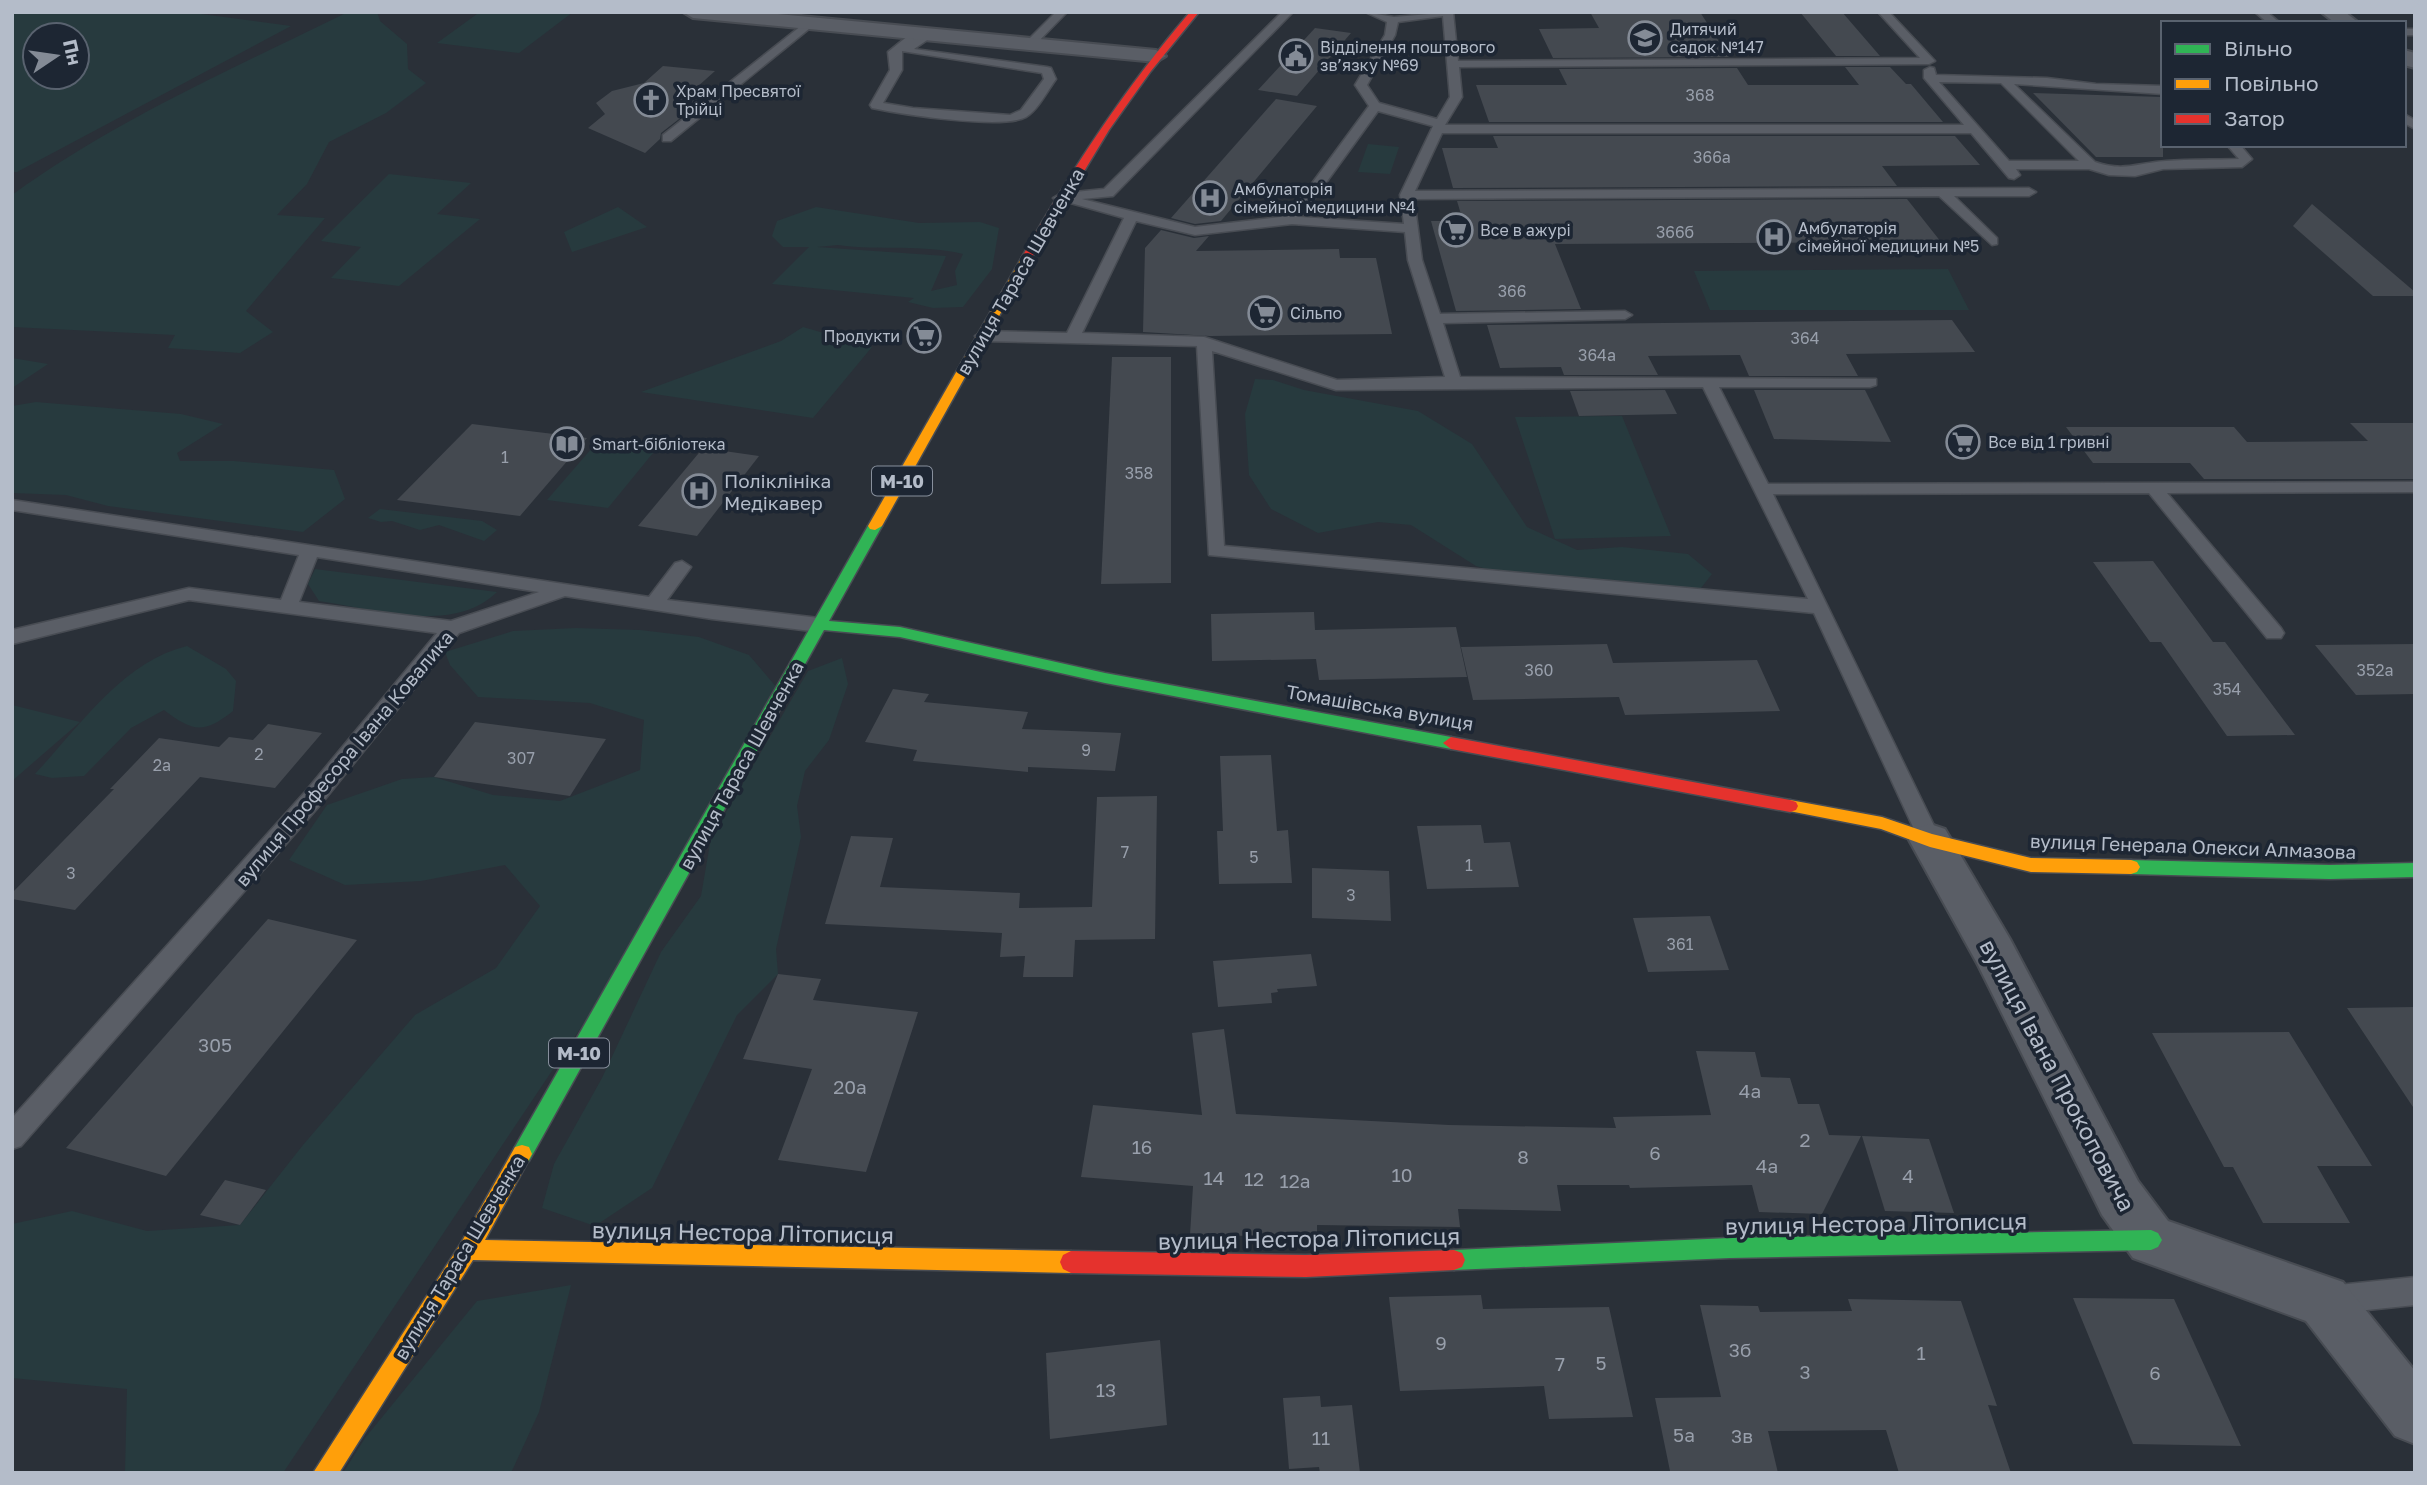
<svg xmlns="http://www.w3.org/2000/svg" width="2427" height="1485" font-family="'Golos Text',sans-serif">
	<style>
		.green { fill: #273a3e; fill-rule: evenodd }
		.building { fill: #444950 }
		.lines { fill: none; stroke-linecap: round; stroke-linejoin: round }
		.lane-casing { stroke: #484c53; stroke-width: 3 }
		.street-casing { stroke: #484c53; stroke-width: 4 }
		.fast-casing { stroke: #484c53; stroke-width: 3 }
		.slow-casing { stroke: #484c53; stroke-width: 3 }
		.jam-casing { stroke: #484c53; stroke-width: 3 }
		.lane { fill: #5a5e66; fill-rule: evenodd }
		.street { fill: #5a5e66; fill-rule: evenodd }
		.fast { fill: #30b455; fill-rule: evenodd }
		.slow { fill: #ff9f0a; fill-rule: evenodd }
		.jam { fill: #e5322d; fill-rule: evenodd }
		.labels { text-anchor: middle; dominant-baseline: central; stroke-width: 7; stroke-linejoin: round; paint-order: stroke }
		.far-poi-label { font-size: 16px; fill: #b4bcc9; stroke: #1d2633; text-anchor: start }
		.number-label { font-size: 16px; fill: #989fab }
		.shield { fill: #1d2633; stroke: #878f9c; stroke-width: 2 }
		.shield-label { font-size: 18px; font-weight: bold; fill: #b4bcc9 }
		.street-label { font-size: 19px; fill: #b4bcc9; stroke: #1d2633 }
		.poi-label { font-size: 19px; fill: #b4bcc9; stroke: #1d2633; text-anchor: start }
		.near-number-label { font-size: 19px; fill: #989fab }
		.near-street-label { font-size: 23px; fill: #b4bcc9; stroke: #1d2633 }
	</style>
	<rect width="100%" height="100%" fill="#2a3038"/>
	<!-- green -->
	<g class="green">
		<path d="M12,12H186L291,26L17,172H12ZM35,35H77V77H35Z"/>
		<path d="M348,12H377L380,21L407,44L408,69L426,83L386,113L329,142L307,184L277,215L325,218L246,311L273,332L240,353L168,348L175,335L12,327V195C115,120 234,68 348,12Z"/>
		<polygon points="472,12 573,12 519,53 437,43 477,14"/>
		<polygon points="1368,144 1399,147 1390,174 1358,172"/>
		<polygon points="389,174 471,183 437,214 480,219 399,286 331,278 361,247 321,241"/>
		<polygon points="618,207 647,227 572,252 564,232"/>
		<path d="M816,207L919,223L980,222L999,228L992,269L963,307L933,308L908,302L914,298L772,284L809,247H783L772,236L777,221ZM838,245C880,251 923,244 963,254L955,271L957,285L931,291L946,256L817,247Z"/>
		<polygon points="1948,269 1969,310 1710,310 1694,271"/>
		<polygon points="803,327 872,347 813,418 641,392 781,341"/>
		<polygon points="12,358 48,364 12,388"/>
		<polygon points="1255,379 1273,380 1304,390 1418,411 1472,444 1527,527 1577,550 1622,547 1688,554 1712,574 1697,593 1542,574 1517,578 1476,566 1411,525 1378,522 1318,533 1271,509 1249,475 1245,414"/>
		<polygon points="36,402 181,414 223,424 177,453 180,461 234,461 334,470 345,499 303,532 108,506 66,495 12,493 12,406"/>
		<polygon points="1622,416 1671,536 1555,539 1515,417"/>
		<polygon points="599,440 657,448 608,508 547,500"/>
		<polygon points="380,509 482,521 497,530 484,541 439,525 420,530 392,521 381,522 368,518"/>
		<path d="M315,569L497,592C453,635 374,609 319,601L308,584Z"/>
		<polygon points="576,628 640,630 699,637 749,655 778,689 588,1017 283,1473 125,1473 127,1389 12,1378 12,1224 72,1211 147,1231 240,1225 303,1145 415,1015 496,968 540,906 505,865 421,881 345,885 289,860 327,805 402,779 434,777 493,795 560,801 640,770 644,720 590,703 478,697 450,665 445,652 513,631"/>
		<path d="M187,646L226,669L236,681L233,711C203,735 192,731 164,710L131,728L84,776L52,778L35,774C78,728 123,661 187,646Z"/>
		<polygon points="842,658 848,684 829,740 805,771 797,806 801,837 776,949 778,974 737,1015 652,1188 595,1226 542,1208 554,1164 602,1078 661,952 701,896 711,838 808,671"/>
		<polygon points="12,705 80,722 12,781"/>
		<polygon points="571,1285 539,1412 511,1473 343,1473 365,1438 477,1301"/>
	</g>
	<!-- building -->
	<g class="building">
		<polygon points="1590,12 1700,12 1729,57 1553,58 1539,29 1599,28"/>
		<polygon points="1800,12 1842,12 1880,56 1836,56"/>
		<polygon points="1315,28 1351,33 1297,96 1258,90"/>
		<polygon points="663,66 715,71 696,88 706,98 661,133 660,139 645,153 588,128 605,114 596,103 612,91 644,83"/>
		<polygon points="1845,67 1890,67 1906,84 1911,84 1943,122 1489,122 1476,85 1567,85 1559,69 1737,68 1748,85 1859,85"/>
		<polygon points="2033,93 2163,97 2163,157 2096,157"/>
		<polygon points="1276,99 1317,106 1221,221 1195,224 1171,218"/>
		<polygon points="1493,136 1955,136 1980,165 1882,166 1897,186 1453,188 1442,148 1498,148"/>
		<polygon points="1907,199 1941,242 1555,244 1581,309 1456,311 1431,221 1463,221 1457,201"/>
		<polygon points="2312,204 2415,292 2415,296 2373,296 2293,226"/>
		<polygon points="1161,230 1194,238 1209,236 1196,251 1339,249 1340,258 1376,258 1392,334 1210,336 1143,332 1145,248"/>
		<polygon points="1952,320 1975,352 1846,354 1858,376 1749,376 1740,355 1648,356 1658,375 1564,375 1561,367 1500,368 1487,325"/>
		<polygon points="1112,357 1171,357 1171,583 1101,584"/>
		<polygon points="1665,390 1677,414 1579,416 1570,391"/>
		<polygon points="1754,390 1865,390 1891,442 1774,439"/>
		<polygon points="2350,423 2415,423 2415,479 2204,479 2190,463 2093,463 2066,427 2234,427 2247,442 2368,441"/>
		<polygon points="472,424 587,438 520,516 397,500"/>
		<polygon points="703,448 759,456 697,536 638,526"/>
		<polygon points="2153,561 2213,642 2225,642 2295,735 2227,736 2161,642 2150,642 2093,562"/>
		<polygon points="1314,612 1315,630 1456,627 1467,677 1319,680 1316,659 1212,661 1211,614"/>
		<polygon points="1607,644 1613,663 1757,660 1780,711 1625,715 1619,697 1473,700 1461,647"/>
		<polygon points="2415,644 2415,694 2356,695 2315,645"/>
		<polygon points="893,689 929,694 924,702 1028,712 1022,729 1121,733 1115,771 1028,767 1028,772 913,761 917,750 865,742"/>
		<polygon points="475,722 606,739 570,796 434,777"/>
		<polygon points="268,724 322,733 275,788 200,777 75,910 12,899 12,893 114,789 110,789 159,738 219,747 229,737 253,740"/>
		<polygon points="1271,755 1277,831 1288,830 1292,883 1219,884 1217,831 1223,831 1220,756"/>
		<polygon points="1157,796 1155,939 1075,940 1073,977 1023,977 1025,956 1000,957 1002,933 825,924 851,836 893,838 880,887 1020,893 1019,908 1092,907 1097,797"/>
		<polygon points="1481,825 1484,843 1510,842 1519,887 1427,889 1417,826"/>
		<polygon points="1312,868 1389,871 1391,921 1312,918"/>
		<polygon points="1710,916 1729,970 1648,972 1633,918"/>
		<polygon points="268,919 357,940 166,1176 66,1148"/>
		<polygon points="1311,954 1317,986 1277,989 1278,992 1271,993 1272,1003 1218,1007 1213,961"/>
		<polygon points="778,974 821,979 813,1000 918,1012 866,1172 778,1160 812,1069 743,1059"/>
		<polygon points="2415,1007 2415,1110 2347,1008"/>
		<polygon points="1224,1029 1236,1114 1449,1125 1616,1128 1613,1117 1711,1115 1696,1051 1755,1052 1761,1077 1790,1078 1798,1104 1819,1104 1829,1135 1861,1136 1822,1214 1759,1212 1752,1185 1630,1188 1629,1185 1557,1185 1561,1211 1458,1209 1460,1227 1317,1225 1317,1237 1190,1235 1193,1186 1081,1177 1093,1105 1202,1115 1192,1033"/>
		<polygon points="2289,1032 2372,1166 2317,1166 2350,1223 2263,1223 2233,1167 2224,1167 2152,1033"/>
		<polygon points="1862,1136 1929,1139 1954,1213 1885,1211"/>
		<polygon points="225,1180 266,1190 240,1225 200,1215"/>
		<polygon points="1481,1295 1483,1309 1609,1307 1633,1417 1549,1419 1544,1386 1400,1391 1389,1297"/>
		<polygon points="2073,1298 2174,1299 2241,1446 2133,1444"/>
		<polygon points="1848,1299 1961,1301 1997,1406 1988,1405 2011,1473 1899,1473 1886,1430 1768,1431 1778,1473 1670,1471 1655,1398 1721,1397 1700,1305 1758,1306 1760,1312 1852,1311"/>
		<polygon points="1160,1340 1167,1425 1050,1439 1046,1353"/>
		<polygon points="1320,1396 1321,1407 1352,1405 1360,1473 1320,1473 1319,1467 1289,1469 1283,1398"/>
	</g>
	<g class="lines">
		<defs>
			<g id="lane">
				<polygon points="1056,12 1067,12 1032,48 1024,48 1024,44"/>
				<path d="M1282,12H1293L1113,196L1082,199L1195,227L1288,216L1369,106L1355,85L1385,35L1387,22L1365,12L1394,17L1453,12L1458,61L1920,58L1878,12H1889L1935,61L1929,64L1459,67L1462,97L1445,125H1964L1924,78V70L1930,67L1934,68L1936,75L2047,78L2096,84L2163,86V94L2014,84L2095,162C2124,172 2137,163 2166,161C2190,159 2214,160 2239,159L2227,145H2240L2252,159L2242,167L2163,169L2135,176L2109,175L2089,169H2016L2020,175L2014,179L2009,178L1971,133H1442L1415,191L2029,188L2036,192L2029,196H1954L1997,238V244L1992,245L1939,196L1414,199L1422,260L1440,314L1625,311L1632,315L1625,319L1443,323L1460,377L1876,379V385L1870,387H1719L1768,484L2415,482V492L2167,493L2281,628L2284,633L2281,638H2267L2149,493L1773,494L1941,840L1938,846L1930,849L1922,846L1919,840L1814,613L1209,555L1197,346L983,341L975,336L983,331L1067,333L1124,218L1053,198L1060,194L1068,196L1075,192L1104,189ZM1443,16L1450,97L1437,119L1379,103L1367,85L1395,35L1398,22ZM1939,82L2001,83L2079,161H2009ZM1378,111L1433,126L1400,195L1404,224L1301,217ZM1136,221L1195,235L1292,224L1405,232L1408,260L1445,377L1337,380L1204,337L1082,333ZM1212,351L1336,390L1703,387L1808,599L1224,546Z"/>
				<polygon points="2255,12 2267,12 2280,23 2268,23"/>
				<polygon points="806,22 815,24 671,141 663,141 663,135"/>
				<rect x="2404" y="29" width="11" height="6"/>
				<path d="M914,31L918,32V36L928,33L933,36L914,49L1047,67L1051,68L1056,79C1048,90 1038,110 1026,117C1003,130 900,114 872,108L870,105L890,70L888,52ZM902,51L1042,73L1044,79L1021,110L1010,115L913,108L883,103L902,70Z"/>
				<polygon points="2404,114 2415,120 2415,129 2404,123"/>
				<path d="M12,500L649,597L675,563L682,561L691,567L667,600L819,618L829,625L819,632L712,619L565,596L459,633L321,804L21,1146L12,1149V1118L305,792L437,633L189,600L12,644V630L189,588L281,600L299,555L12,510ZM317,557L539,592L451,621L299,602Z"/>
				<polygon points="2415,1277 2415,1305 2329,1314 2319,1310 2315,1300 2319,1290 2329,1286"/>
			</g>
			<g id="street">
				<polygon points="683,12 758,12 1156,50 1166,56 1156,62 693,18"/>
				<polygon points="2321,12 2345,12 2359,23 2335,23"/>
				<polygon points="2404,50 2415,53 2415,68 2404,65"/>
				<polygon points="1930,824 1945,829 2010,939 2138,1181 2168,1221 2343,1282 2415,1371 2415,1444 2395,1436 2306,1321 2133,1258 2102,1215 1978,965 1909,840 1915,829"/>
			</g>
			<g id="fast">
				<polygon points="875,522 882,526 829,621 900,627 1105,673 1451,737 1459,743 1451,749 1105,683 900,637 824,630 529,1161 522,1163 515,1161 512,1154 515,1147 868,526"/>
				<polygon points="2131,860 2330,865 2415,863 2415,877 2330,879 2131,874 2125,872 2122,867 2125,862"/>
				<polygon points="2151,1230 2158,1233 2162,1240 2158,1247 2151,1250 1730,1258 1454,1270 1446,1267 1443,1260 1446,1253 1454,1250 1730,1238"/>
			</g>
			<g id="slow">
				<polygon points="1027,254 1032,257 882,526 875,530 870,529 868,526 1022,257"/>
				<polygon points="1790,800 1882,817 1932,834 2031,858 2131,860 2137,862 2140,867 2137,872 2131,874 2031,872 1930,847 1881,829 1784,810 1782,806 1784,802"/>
				<polygon points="522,1145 529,1147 532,1154 485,1240 1071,1251 1079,1255 1082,1262 1079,1269 1071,1273 473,1260 339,1473 313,1473 461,1243 515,1147"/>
			</g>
			<g id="jam">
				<path d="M1190,12H1199L1151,71L1109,130L1031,259H1023L1022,257C1071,170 1125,88 1190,12Z"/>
				<polygon points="1451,737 1790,800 1796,802 1798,806 1796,810 1790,812 1451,749 1443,743"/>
				<polygon points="1454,1250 1462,1253 1465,1260 1462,1267 1454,1270 1306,1277 1071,1273 1063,1269 1060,1262 1063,1255 1071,1251 1306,1255"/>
			</g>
		</defs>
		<!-- lane casing -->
		<use href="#lane" class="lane-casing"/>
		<!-- street casing -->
		<use href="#street" class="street-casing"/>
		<!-- fast casing -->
		<use href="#fast" class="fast-casing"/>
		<!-- slow casing -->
		<use href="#slow" class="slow-casing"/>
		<!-- jam casing -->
		<use href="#jam" class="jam-casing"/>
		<!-- lane -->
		<use href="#lane" class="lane"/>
		<!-- street -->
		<use href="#street" class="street"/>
		<!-- fast -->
		<use href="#fast" class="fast"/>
		<!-- slow -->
		<use href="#slow" class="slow"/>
		<!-- jam -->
		<use href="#jam" class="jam"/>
	</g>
	<!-- icons -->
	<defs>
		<symbol id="school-ring" viewBox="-11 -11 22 22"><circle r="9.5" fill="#1d2633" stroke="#848b96" stroke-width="1.5"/><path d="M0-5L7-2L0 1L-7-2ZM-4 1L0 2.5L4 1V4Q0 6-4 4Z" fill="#848b96"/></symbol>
		<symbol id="civic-ring" viewBox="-11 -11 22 22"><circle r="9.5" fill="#1d2633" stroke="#848b96" stroke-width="1.5"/><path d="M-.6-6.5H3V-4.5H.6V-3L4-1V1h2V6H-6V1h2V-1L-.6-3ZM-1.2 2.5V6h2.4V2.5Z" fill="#848b96"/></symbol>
		<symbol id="church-ring" viewBox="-11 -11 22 22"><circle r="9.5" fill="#1d2633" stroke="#848b96" stroke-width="1.5"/><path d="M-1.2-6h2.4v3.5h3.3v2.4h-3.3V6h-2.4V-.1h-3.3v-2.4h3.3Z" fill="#848b96"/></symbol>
		<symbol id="hospital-ring" viewBox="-11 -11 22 22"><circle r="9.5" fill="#1d2633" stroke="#848b96" stroke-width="1.5"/><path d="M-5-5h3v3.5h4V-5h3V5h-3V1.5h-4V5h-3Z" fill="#848b96"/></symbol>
		<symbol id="supermarket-ring" viewBox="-11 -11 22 22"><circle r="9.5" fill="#1d2633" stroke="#848b96" stroke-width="1.5"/><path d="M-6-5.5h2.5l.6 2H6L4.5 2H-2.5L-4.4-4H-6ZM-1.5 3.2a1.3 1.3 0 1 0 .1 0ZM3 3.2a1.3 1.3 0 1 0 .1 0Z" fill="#848b96"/></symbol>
		<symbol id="library-ring" viewBox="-11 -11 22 22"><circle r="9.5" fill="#1d2633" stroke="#848b96" stroke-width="1.5"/><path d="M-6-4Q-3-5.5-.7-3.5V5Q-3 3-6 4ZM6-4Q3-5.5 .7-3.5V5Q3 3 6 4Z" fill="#848b96"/></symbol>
	</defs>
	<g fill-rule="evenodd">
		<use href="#school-ring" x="1626" y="19" width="38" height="38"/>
		<use href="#civic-ring" x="1277" y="37" width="38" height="38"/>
		<use href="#church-ring" x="632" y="81" width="38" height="38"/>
		<use href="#hospital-ring" x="1191" y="179" width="38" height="38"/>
		<use href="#supermarket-ring" x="1437" y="211" width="38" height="38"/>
		<use href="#hospital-ring" x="1755" y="218" width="38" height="38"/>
		<use href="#supermarket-ring" x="1246" y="294" width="38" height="38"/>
		<use href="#supermarket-ring" x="905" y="317" width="38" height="38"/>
		<use href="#supermarket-ring" x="1944" y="423" width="38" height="38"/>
		<use href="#library-ring" x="548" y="425" width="38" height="38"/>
		<use href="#hospital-ring" x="680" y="472" width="38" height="38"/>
	</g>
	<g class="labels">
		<!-- far-poi labels -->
		<g class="far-poi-label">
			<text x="1670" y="29">Дитячий<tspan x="1670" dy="18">садок №147</tspan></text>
			<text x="1320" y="47">Відділення поштового<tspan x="1320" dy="18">зв’язку №69</tspan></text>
			<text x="676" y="91">Храм Пресвятої<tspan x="676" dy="18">Трійці</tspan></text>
			<text x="1234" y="189">Амбулаторія<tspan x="1234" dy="18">сімейної медицини №4</tspan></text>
			<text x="1798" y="228">Амбулаторія<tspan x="1798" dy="18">сімейної медицини №5</tspan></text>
			<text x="1480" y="230">Все в ажурі</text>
			<text x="1290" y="313">Сільпо</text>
			<text x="900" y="336" text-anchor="end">Продукти</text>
			<text x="1988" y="442">Все від 1 гривні</text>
			<text x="592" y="444">Smart-бібліотека</text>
		</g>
		<!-- number labels -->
		<g class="number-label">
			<text x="1700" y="95">368</text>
			<text x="1712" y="157">366а</text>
			<text x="1675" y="232">366б</text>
			<text x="1512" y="291">366</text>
			<text x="1805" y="338">364</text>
			<text x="1597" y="355">364а</text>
			<text x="505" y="457">1</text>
			<text x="1139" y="473">358</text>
			<text x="1539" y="670">360</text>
			<text x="2375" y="670">352а</text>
			<text x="2227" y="689">354</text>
			<text x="1086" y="750">9</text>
			<text x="259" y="754">2</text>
			<text x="521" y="758">307</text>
			<text x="162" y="765">2а</text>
			<text x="1125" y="852">7</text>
			<text x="1254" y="857">5</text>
			<text x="1469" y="865">1</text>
			<text x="71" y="873">3</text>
			<text x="1351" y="895">3</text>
			<text x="1680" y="944">361</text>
		</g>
		<!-- shield labels -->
		<g class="shield">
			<rect x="872" y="466.5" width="60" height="29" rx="5"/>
			<rect x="549" y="1038.5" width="60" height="29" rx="5"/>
		</g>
		<g class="shield-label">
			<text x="902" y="481">М-10</text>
			<text x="579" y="1053">М-10</text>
		</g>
		<!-- street labels -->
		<g class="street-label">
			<text transform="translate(1020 271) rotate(-60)">вулиця Тараса Шевченка</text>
			<text transform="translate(1380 707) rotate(10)">Томашівська вулиця</text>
			<text transform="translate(344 758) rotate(-50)">вулиця Професора Івана Ковалика</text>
			<text transform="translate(741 765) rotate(-61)">вулиця Тараса Шевченка</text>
			<text transform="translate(2193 846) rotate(2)">вулиця Генерала Олекси Алмазова</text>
			<text transform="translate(459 1257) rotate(-59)">вулиця Тараса Шевченка</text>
		</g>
		<!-- poi labels -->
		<g class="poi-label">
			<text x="724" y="480">Поліклініка<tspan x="724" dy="22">Медікавер</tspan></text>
		</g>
		<!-- near-number labels -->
		<g class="near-number-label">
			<text x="215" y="1044">305</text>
			<text x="850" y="1086">20а</text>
			<text x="1750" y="1090">4а</text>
			<text x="1805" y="1139">2</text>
			<text x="1142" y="1146">16</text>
			<text x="1655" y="1152">6</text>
			<text x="1523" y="1156">8</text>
			<text x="1767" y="1165">4а</text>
			<text x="1402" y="1174">10</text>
			<text x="1908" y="1175">4</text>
			<text x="1214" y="1177">14</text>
			<text x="1254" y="1178">12</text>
			<text x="1295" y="1180">12а</text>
			<text x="1441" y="1342">9</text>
			<text x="1740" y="1349">3б</text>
			<text x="1921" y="1352">1</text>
			<text x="1601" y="1362">5</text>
			<text x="1560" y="1363">7</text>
			<text x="1805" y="1371">3</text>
			<text x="2155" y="1372">6</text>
			<text x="1106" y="1389">13</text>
			<text x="1684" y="1434">5а</text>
			<text x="1742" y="1435">3в</text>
			<text x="1321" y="1437">11</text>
		</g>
		<!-- near-street labels -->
		<g class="near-street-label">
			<text transform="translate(2058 1075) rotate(62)">вулиця Івана Прокоповича</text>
			<text transform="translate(1876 1223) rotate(-1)">вулиця Нестора Літописця</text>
			<text transform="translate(743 1232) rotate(1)">вулиця Нестора Літописця</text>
			<text transform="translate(1309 1238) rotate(-1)">вулиця Нестора Літописця</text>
		</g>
	</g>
	<!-- border -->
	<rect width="2427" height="1485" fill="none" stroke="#b4bcc9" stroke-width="28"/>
	<!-- legend -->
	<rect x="2161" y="21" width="245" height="126" fill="#1d2633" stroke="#59626f" stroke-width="2"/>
	<rect x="2175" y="44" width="35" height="10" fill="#30b455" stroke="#59626f" stroke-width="2"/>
	<text x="2224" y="56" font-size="21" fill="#b4bcc9">Вільно</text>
	<rect x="2175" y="79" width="35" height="10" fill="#ff9f0a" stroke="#59626f" stroke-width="2"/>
	<text x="2224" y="91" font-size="21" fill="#b4bcc9">Повільно</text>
	<rect x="2175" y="114" width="35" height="10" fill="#e5322d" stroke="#59626f" stroke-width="2"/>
	<text x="2224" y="126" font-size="21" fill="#b4bcc9">Затор</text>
	<!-- north arrow -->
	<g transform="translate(56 56) rotate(77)"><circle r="33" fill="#1d2633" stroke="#59626f" stroke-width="2"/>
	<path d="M0-5L12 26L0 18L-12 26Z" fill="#848b96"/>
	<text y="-10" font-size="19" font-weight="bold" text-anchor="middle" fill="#b4bcc9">Пн</text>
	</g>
</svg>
